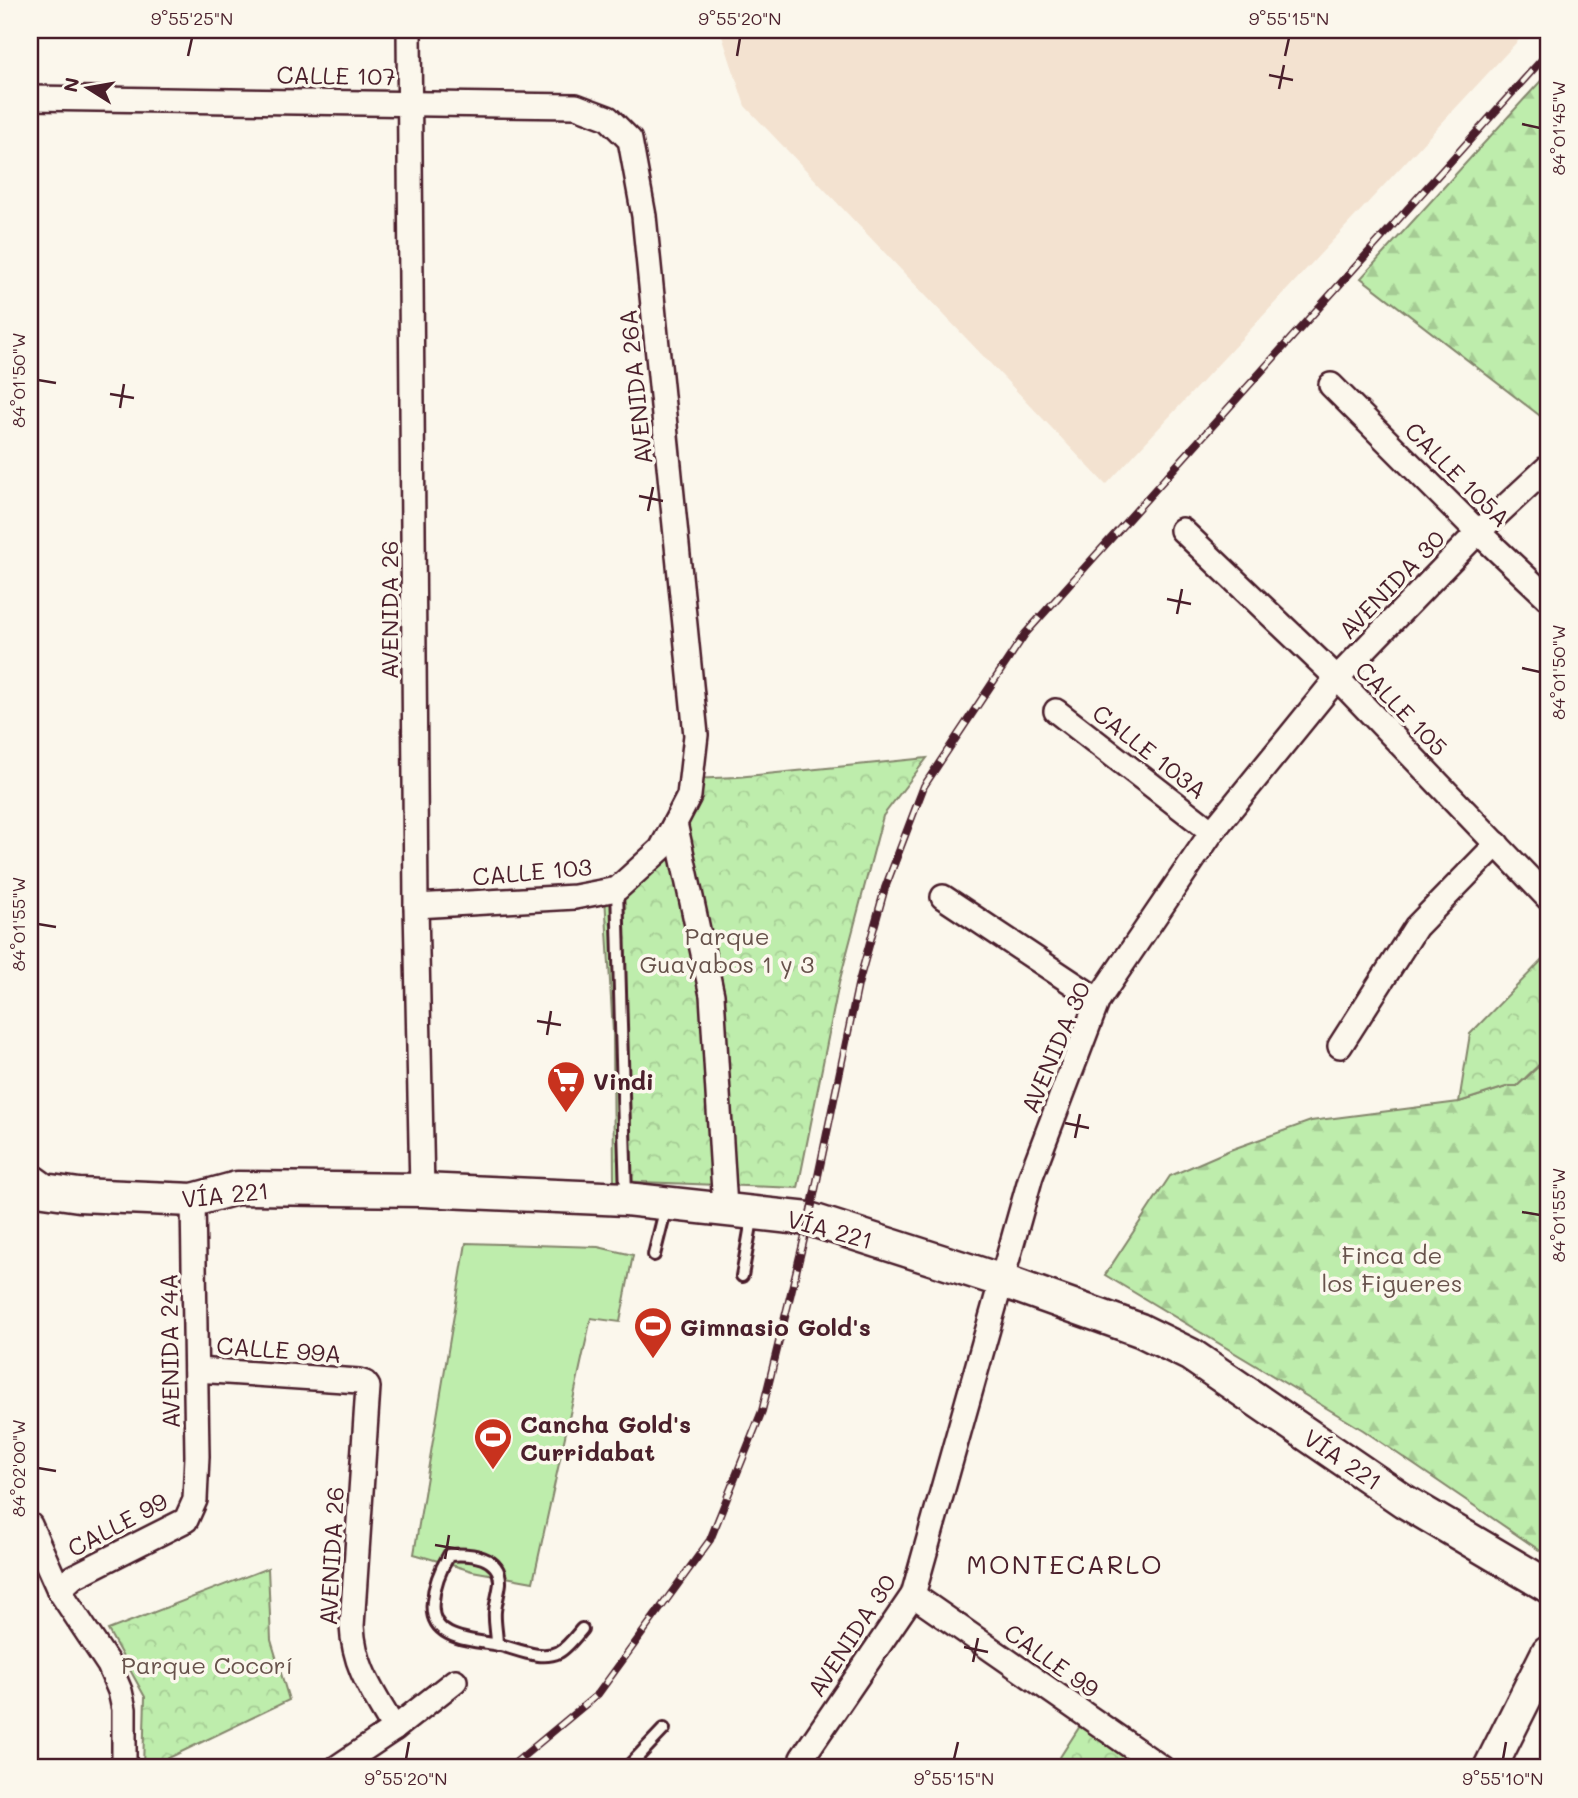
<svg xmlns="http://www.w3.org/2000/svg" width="1578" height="1798" font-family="Mali,sans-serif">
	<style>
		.built { fill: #f3e2d0 }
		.forest { fill: url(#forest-firs); stroke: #84866c; stroke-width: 2 }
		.park { fill: url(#park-crowns); stroke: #84866c; stroke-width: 2 }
		.pitch { fill: #beedac; stroke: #84866c; stroke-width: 2 }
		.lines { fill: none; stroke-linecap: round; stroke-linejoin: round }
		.lane-casing { stroke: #4a1f2b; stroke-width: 16 }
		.street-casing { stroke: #4a1f2b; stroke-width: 28 }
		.secondary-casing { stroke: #4a1f2b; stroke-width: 37 }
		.lane { stroke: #fbf7ec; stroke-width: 10 }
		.street { stroke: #fbf7ec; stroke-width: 23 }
		.secondary { stroke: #fbf7ec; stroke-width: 32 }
		.rail-casing { stroke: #4a1f2b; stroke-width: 8 }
		.rail { stroke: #fbf7ec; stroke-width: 5; stroke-dasharray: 16; stroke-linecap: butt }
		.ticks { fill: none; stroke: #4a1f2b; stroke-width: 2.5 }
		.labels { text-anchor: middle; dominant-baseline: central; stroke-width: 7; stroke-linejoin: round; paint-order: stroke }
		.street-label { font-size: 24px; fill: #4a1f2b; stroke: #fbf7ec }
		.park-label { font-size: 24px; fill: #67524b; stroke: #fbf7ec }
		.poi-label { font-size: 24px; font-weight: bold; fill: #4a1f2b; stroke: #fbf7ec; text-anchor: start }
		.neighbourhood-label { font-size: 26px; letter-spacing: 2px; fill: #4a1f2b; stroke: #fbf7ec }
		.neatline { fill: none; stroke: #4a1f2b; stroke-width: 2.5 }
		.ticks-label { font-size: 18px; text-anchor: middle; fill: #4a1f2b }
	</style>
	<defs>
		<pattern id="forest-firs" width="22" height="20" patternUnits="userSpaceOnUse" patternTransform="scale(1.75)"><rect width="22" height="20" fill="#beedac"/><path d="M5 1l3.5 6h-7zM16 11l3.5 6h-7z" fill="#a5cb94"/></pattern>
		<pattern id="park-crowns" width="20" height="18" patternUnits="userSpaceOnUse" patternTransform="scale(1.75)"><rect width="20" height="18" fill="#beedac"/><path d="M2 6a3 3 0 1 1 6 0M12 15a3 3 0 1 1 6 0" fill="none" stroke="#a5cb94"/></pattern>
	</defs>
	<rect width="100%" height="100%" fill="#fbf7ec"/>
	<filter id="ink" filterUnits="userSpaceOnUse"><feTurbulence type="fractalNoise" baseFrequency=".0143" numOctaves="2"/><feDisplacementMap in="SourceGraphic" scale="14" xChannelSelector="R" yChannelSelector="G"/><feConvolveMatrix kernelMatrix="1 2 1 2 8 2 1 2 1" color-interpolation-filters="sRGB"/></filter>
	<g filter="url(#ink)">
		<!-- built -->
		<polygon class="built" points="720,30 1528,30 1106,485 745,106"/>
		<!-- forest -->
		<g class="forest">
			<polygon points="1548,73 1548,422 1361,278"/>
			<polygon points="1548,1058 1548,1556 1363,1430 1105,1275 1170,1176 1230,1150 1311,1121 1459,1102 1509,1086 1517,1086"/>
		</g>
		<!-- park -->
		<g class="park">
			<polygon points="927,758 883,816 839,983 798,1188 614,1181 613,1033 605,896 653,856 691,779 737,777"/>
			<polygon points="1548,954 1548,1056 1517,1086 1509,1086 1459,1102 1470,1034"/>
			<polygon points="268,1568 271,1640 289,1700 148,1768 143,1768 145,1697 108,1630"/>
			<polygon points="1080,1726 1141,1768 1053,1768"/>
		</g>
		<!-- pitch -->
		<polygon class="pitch" points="466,1243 598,1247 633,1255 620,1322 591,1318 533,1582 472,1571 414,1554"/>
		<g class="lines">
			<defs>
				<g id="lane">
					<polyline points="617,889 626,1196"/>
					<polyline points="654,1255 666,1207"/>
					<polyline points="742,1276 753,1214"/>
					<path d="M497,1645C497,1633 494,1622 495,1611C496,1602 499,1592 500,1583C501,1556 470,1553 449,1555C440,1570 434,1585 433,1601C428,1640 471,1640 500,1645C517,1649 541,1661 559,1652C567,1648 576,1636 582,1629"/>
					<polyline points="627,1768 664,1729"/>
				</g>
				<g id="street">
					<polyline points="409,30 416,906 422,1190"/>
					<polyline points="30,98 576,106 608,118 630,140 644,216 696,735 689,796 675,823 661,849 617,889 575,897 416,906"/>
					<polyline points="1331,385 1478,532 1548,598"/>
					<polyline points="1182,530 1337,678 1548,898"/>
					<polyline points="1056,711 1212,832"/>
					<polyline points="675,823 712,995 725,1208"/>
					<polyline points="943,897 1098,1000"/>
					<polyline points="1340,1046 1416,927 1497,844"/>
					<path d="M196,1370L359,1381L365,1383L368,1387L352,1626C354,1668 373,1692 394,1729"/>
					<polyline points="30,1525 59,1590 109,1665 120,1691 124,1709 124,1768"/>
					<polyline points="59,1590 73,1577 186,1520 195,1500 197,1456 193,1200"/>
					<polyline points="913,1595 1162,1768"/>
					<polyline points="802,1758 913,1595 1031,1176 1098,1000 1212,832 1337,678 1478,532 1548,467"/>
					<polyline points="336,1768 394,1729 455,1681"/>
				</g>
				<g id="secondary">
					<polyline points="30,1180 44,1190 79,1195 193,1200 237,1188 422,1190 626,1199 809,1219 1003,1281 1140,1330 1191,1355 1404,1501 1548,1586"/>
					<polyline points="1490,1768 1548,1652"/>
				</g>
			</defs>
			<!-- lane casing -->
			<use href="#lane" class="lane-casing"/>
			<!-- street casing -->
			<use href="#street" class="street-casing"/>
			<!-- secondary casing -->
			<use href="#secondary" class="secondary-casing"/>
			<!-- lane -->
			<use href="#lane" class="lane"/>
			<!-- street -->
			<use href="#street" class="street"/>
			<!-- secondary -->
			<use href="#secondary" class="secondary"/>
			<defs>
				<polyline id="rail" points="509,1768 598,1694 710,1540 762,1411 809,1219 858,985 885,888 924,786 1025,634 1548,53"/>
			</defs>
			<!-- rail casing -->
			<use href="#rail" class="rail-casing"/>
			<!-- rail -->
			<use href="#rail" class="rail"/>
		</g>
	</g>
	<!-- ticks -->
	<path class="ticks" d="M188,56L192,38M737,56L740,38M1285,56L1289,38M1269,75L1293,80M1279,89L1284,65M1522,124L1540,128M38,380L56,383M110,394L134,398M120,408L124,384M639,496L663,501M648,511L653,487M1167,599L1191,604M1177,614L1182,589M1522,668L1540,672M38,924L56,927M537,1021L561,1025M547,1035L551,1011M1065,1123L1089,1128M1075,1138L1080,1114M1522,1212L1540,1215M38,1468L56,1471M435,1545L459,1549M445,1559L449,1535M964,1647L988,1652M973,1662L978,1638M406,1759L409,1742M954,1759L958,1742M1503,1759L1506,1742"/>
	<!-- icons -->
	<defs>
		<symbol id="supermarket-pin" viewBox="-11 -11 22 30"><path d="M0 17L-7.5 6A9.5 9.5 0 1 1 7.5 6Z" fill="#c8321e" stroke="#fbf7ec"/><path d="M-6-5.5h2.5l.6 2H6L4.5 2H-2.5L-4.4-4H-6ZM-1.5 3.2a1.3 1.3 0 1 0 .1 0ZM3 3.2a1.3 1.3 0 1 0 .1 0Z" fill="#fff"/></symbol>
		<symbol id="stadium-pin" viewBox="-11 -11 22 30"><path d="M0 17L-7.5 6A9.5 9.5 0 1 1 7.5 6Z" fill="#c8321e" stroke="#fbf7ec"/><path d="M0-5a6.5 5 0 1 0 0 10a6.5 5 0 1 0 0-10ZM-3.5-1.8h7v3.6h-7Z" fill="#fff"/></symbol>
	</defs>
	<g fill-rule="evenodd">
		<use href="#supermarket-pin" x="544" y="1058" width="44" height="60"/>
		<use href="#stadium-pin" x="631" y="1304" width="44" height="60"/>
		<use href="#stadium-pin" x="471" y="1415" width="44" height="60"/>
	</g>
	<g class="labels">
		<!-- street labels -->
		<g class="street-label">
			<text transform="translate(336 75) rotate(1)">CALLE 107</text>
			<text transform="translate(635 387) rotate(-96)">AVENIDA 26A</text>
			<text transform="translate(1458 474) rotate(45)">CALLE 105A</text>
			<text transform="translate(1391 584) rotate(-46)">AVENIDA 30</text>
			<text transform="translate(388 610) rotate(-90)">AVENIDA 26</text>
			<text transform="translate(1402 708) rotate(46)">CALLE 105</text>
			<text transform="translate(1150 751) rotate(38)">CALLE 103A</text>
			<text transform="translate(532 871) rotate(-5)">CALLE 103</text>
			<text transform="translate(1055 1047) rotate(-67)">AVENIDA 30</text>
			<text transform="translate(225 1194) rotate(-6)">VÍA 221</text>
			<text transform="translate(830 1229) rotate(15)">VÍA 221</text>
			<text transform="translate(279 1349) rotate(4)">CALLE 99A</text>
			<text transform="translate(169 1351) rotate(-91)">AVENIDA 24A</text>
			<text transform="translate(1343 1459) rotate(34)">VÍA 221</text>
			<text transform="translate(117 1524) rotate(-28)">CALLE 99</text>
			<text transform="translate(331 1556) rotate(-87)">AVENIDA 26</text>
			<text transform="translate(851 1635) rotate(-57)">AVENIDA 30</text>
			<text transform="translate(1052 1660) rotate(35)">CALLE 99</text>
		</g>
		<!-- park labels -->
		<g class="park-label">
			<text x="727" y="935">Parque<tspan x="727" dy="28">Guayabos 1 y 3</tspan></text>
			<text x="1392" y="1254">Finca de<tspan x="1392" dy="28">los Figueres</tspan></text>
			<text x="207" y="1664">Parque Cocorí</text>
		</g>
		<!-- poi labels -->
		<g class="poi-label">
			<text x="593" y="1080">Vindi</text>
			<text x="680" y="1326">Gimnasio Gold's</text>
			<text x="520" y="1423">Cancha Gold's<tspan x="520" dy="28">Curridabat</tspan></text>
		</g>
		<!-- neighbourhood labels -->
		<g class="neighbourhood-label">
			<text x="1065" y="1564">MONTECARLO</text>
		</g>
	</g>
	<!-- margin -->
	<rect width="1578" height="1798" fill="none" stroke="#fbf7ec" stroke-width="77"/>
	<!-- north arrow -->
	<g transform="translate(88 88) rotate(281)" stroke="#fbf7ec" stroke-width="5" paint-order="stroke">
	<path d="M0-5L12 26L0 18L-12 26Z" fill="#4a1f2b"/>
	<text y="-10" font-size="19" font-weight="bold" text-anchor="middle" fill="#4a1f2b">N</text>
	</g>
	<rect x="38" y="38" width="1502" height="1721" class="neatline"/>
	<g class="ticks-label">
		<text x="192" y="25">9°55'25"N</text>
		<text x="740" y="25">9°55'20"N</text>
		<text x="1289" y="25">9°55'15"N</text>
		<text transform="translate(1559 128) rotate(-90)" y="6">84°01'45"W</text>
		<text transform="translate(19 380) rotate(-90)" y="6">84°01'50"W</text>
		<text transform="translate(1559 672) rotate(-90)" y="6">84°01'50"W</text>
		<text transform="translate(19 924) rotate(-90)" y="6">84°01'55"W</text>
		<text transform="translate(1559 1215) rotate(-90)" y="6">84°01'55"W</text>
		<text transform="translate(19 1468) rotate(-90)" y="6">84°02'00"W</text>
		<text x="406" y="1785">9°55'20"N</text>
		<text x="954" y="1785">9°55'15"N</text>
		<text x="1503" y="1785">9°55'10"N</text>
	</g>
</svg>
